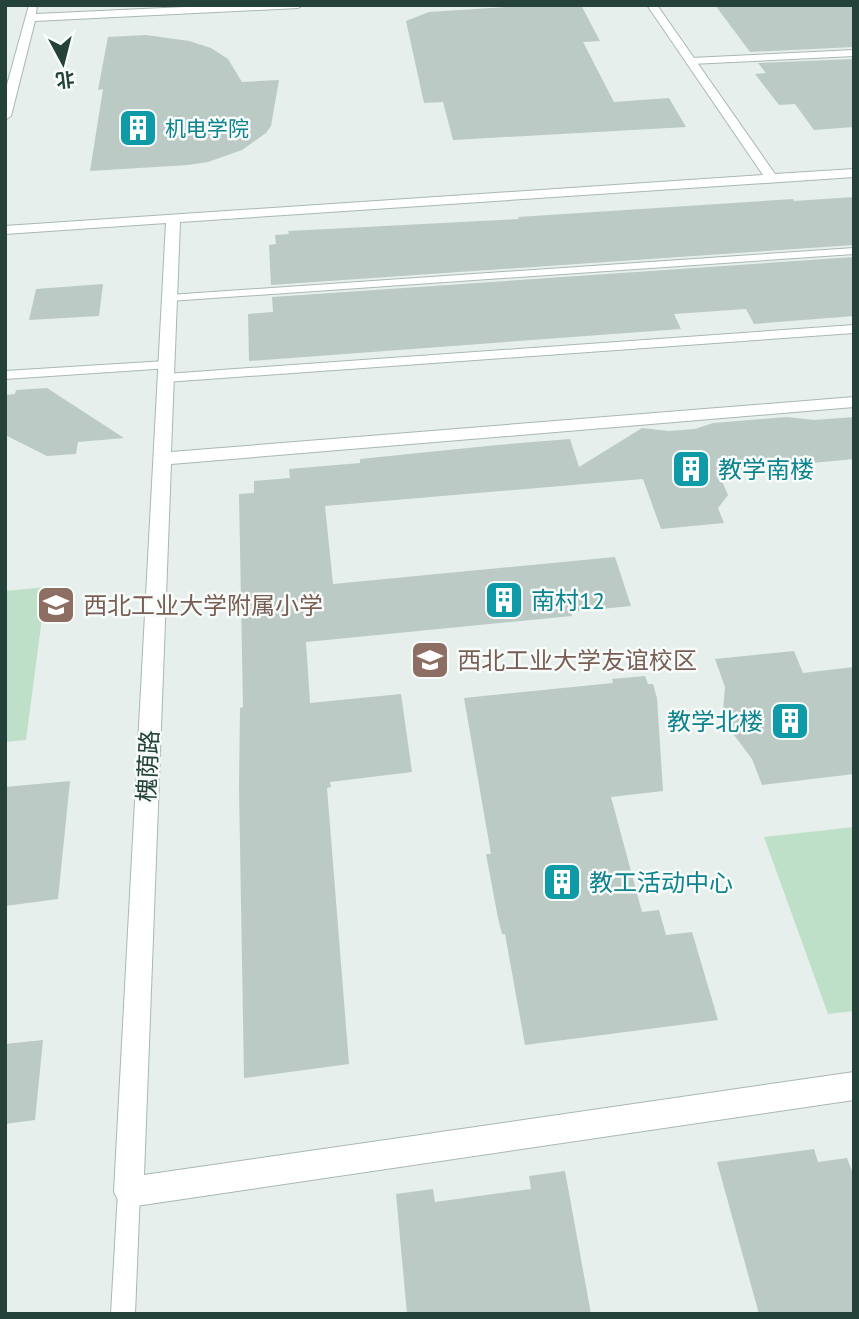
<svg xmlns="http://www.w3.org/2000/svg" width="859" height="1319" font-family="'PT Sans','Noto Sans SC',sans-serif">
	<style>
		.green { fill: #bfe0c8 }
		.building { fill: #bbcac4 }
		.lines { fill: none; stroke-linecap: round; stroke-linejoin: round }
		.lane-casing { stroke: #a8b8b2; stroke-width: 2 }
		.street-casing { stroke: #a8b8b2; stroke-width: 2 }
		.lane { fill: #fff; fill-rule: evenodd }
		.street { fill: #fff; fill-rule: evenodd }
		.labels { text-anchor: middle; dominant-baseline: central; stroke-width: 5; stroke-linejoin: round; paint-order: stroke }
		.far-culture-label { font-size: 21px; fill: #0d838f; stroke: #f7fbf9; text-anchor: start }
		.culture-label { font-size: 24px; fill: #0d838f; stroke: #f7fbf9; text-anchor: start }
		.education-label { font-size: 24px; fill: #785e54; stroke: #f7fbf9; text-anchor: start }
		.street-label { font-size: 24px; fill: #24423a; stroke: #f7fbf9 }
	</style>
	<rect width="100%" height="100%" fill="#e6efeb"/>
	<!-- green -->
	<g class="green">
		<polygon points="46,587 26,740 5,742 5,591"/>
		<polygon points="854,827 854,1011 828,1014 764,837"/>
	</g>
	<!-- building -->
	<g class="building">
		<polygon points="539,5 581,5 600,41 583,42 614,102 669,98 686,127 453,140 443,102 424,103 406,21 429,12"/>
		<polygon points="715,5 854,5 854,47 750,52"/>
		<polygon points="146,35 189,41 211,48 228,59 242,82 279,80 271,126 266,133 242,150 208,162 188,165 90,171 103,89 98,90 108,37"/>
		<polygon points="854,59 854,127 814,130 795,104 779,105 755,74 766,73 758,63"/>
		<polygon points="854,197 854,245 271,285 269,245 276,244 275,235 289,234 288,231 519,219 518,217 793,199 794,201"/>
		<polygon points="854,257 854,316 754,324 746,309 674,314 681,329 249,361 248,314 273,312 272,297"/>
		<polygon points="103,284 99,316 29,320 36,289"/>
		<polygon points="47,388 124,438 78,442 76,454 47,456 5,435 5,395 15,394 16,390"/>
		<polygon points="787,417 814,420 854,417 854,459 718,472 728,495 718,508 724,523 661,529 643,479 325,506 333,584 615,557 631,606 571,612 572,616 306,642 310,703 401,694 412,772 330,782 331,787 327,788 349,1064 244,1078 239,787 240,708 243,707 239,494 254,493 254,481 290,478 289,469 360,463 360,459 497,445 570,439 579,467 642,428 669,431 695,429 713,423"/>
		<polygon points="794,651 803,673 854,667 854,774 762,785 752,759 731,731 723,710 725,687 715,659"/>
		<polygon points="645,676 648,684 653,684 657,698 663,791 611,797 642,912 659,910 666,935 692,932 718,1020 525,1045 505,934 502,934 498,918 486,854 491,854 464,698 613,683 612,679"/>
		<polygon points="70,781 58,899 5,906 5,787"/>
		<polygon points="43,1040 35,1120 5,1124 5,1044"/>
		<polygon points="814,1149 818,1162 847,1158 854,1176 854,1314 759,1314 717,1162"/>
		<polygon points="565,1171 591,1314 407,1314 396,1194 433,1189 435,1202 531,1189 529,1176"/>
	</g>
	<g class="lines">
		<defs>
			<g id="lane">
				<polygon points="854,50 854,56 691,64 687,61 691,58"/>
				<polygon points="854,248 854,254 169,301 163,298 169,295"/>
				<polygon points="854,325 854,333 166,382 160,378 166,374"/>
				<polygon points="166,361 170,362 170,368 5,379 5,371"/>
				<polygon points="129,1181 137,1184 140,1192 135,1314 111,1314 118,1192 121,1184"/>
			</g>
			<g id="street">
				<polygon points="29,5 37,5 36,14 228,5 303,5 298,8 35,21 11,116 5,120 5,92"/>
				<polygon points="647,5 657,5 775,174 854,169 854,177 180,222 171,452 854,397 854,407 171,464 144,1175 854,1072 854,1100 129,1207 119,1202 114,1192 166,223 5,234 5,226 763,175"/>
			</g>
		</defs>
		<!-- lane casing -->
		<use href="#lane" class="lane-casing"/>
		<!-- street casing -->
		<use href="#street" class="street-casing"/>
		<!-- lane -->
		<use href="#lane" class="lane"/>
		<!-- street -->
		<use href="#street" class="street"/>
	</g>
	<!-- icons -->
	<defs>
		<symbol id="building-square" viewBox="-11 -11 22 22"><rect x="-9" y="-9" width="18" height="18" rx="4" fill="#0f9aa8" stroke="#f7fbf9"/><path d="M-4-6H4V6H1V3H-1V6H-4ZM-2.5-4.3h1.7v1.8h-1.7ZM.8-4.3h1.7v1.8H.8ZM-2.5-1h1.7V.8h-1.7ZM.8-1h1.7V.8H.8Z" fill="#fff"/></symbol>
		<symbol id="school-square" viewBox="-11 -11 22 22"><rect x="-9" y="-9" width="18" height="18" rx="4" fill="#8d6e63" stroke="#f7fbf9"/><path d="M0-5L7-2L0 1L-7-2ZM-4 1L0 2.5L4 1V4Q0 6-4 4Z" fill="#fff"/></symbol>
		<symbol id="university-square" viewBox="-11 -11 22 22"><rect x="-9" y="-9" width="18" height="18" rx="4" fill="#8d6e63" stroke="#f7fbf9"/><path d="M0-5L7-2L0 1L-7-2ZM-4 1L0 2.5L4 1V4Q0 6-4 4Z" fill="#fff"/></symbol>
	</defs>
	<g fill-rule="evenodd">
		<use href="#building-square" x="116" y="106" width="44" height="44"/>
		<use href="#building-square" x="669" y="447" width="44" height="44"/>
		<use href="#building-square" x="482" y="578" width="44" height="44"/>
		<use href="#school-square" x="34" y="583" width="44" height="44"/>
		<use href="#university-square" x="408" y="638" width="44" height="44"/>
		<use href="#building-square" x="768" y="699" width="44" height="44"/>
		<use href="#building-square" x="540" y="860" width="44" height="44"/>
	</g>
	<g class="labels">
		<!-- far-culture labels -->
		<g class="far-culture-label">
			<text x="165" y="128">机电学院</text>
		</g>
		<!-- culture labels -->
		<g class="culture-label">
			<text x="718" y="469">教学南楼</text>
			<text x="531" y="600">南村12</text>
			<text x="763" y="721" text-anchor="end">教学北楼</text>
			<text x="589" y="882">教工活动中心</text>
		</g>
		<!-- education labels -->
		<g class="education-label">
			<text x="83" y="605">西北工业大学附属小学</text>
			<text x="457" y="660">西北工业大学友谊校区</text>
		</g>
		<!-- street labels -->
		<g class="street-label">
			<text transform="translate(148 766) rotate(-87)">槐荫路</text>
		</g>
	</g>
	<!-- border -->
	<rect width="859" height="1319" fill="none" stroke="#24423a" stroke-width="14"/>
	<!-- north arrow -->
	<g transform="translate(63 63) rotate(173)" stroke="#f7fbf9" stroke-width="5" paint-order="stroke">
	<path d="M0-5L12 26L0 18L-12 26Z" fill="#24423a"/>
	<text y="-10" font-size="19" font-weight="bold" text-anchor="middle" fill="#24423a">北</text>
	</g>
</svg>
